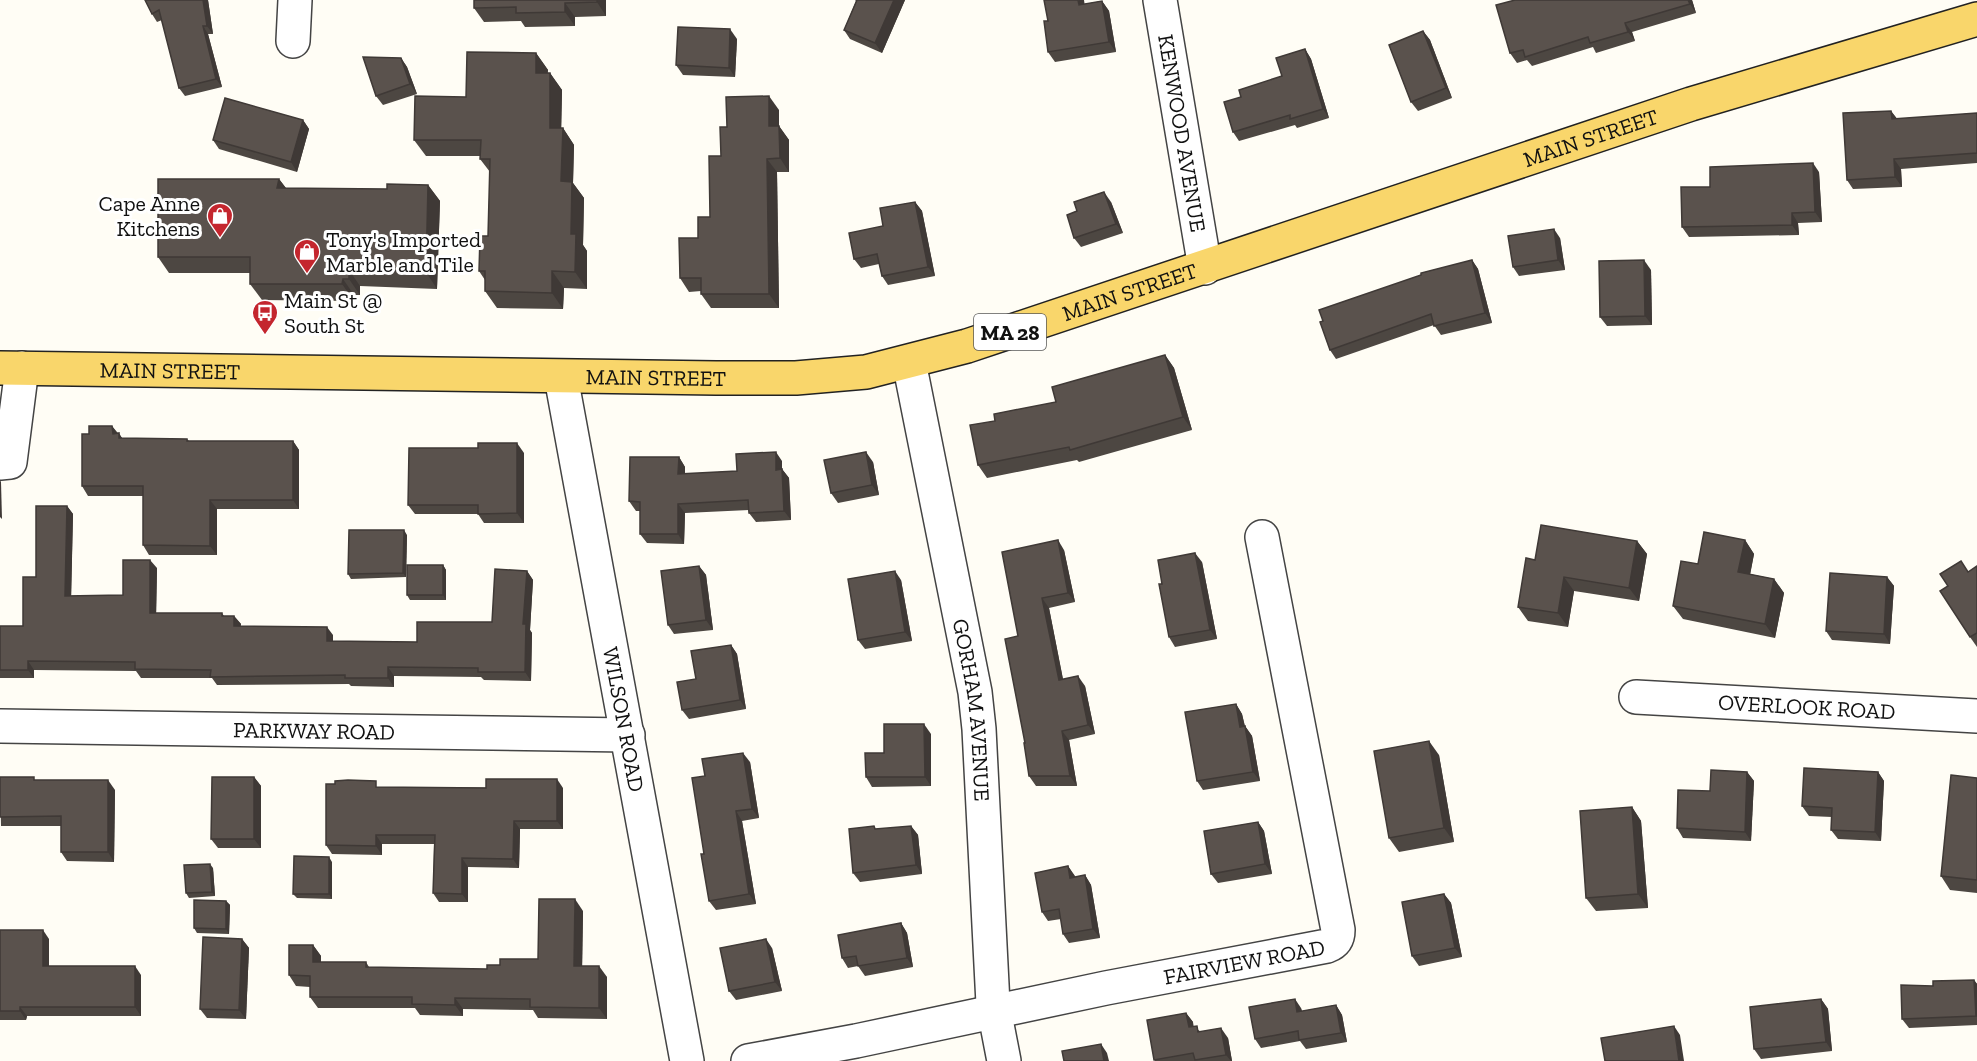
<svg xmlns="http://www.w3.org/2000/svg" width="1977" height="1061" font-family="'Zilla Slab',serif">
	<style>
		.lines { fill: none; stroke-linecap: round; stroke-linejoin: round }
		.minor-casing { stroke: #444; stroke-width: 36 }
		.major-casing { stroke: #222; stroke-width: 36 }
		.minor { stroke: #fff; stroke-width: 33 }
		.major { stroke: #f9d66b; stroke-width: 33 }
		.wall { fill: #4d4742 }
		.shaded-wall { fill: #3f3936 }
		.building { fill: #5a524d; stroke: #3f3936; stroke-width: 1.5 }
		.labels { text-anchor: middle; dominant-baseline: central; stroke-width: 6; stroke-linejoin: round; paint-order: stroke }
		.shield { fill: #fff; stroke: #585858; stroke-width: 1.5 }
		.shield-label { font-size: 21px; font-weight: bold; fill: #111 }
		.street-label { font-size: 22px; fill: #111; stroke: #fff }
		.poi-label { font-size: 22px; fill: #111; stroke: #fff; text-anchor: start }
	</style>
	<rect width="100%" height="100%" fill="#fffdf5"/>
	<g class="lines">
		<defs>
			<g id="minor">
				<path id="s1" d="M1160,0L1205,268"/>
				<polyline points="293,41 295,0"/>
				<path id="s2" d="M909,362L975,692L979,729L993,1004L1004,1061"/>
				<path id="s3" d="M561,377L687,1061"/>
				<polyline points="0,463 10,462 22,368"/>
				<path id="s4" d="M1636,697L1977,716"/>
				<path id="s5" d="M0,726L628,735"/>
				<path id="s6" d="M748,1061L856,1041L1106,988L1327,946C1335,943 1338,938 1338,930L1262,537"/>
			</g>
			<g id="major">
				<path id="s7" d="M0,368L716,378H796L866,372L967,346L1691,104L1977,19"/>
			</g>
		</defs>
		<!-- minor casing -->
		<use href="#minor" class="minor-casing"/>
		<!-- major casing -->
		<use href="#major" class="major-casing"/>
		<!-- minor -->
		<use href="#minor" class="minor"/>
		<!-- major -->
		<use href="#major" class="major"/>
	</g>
	<!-- wall -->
	<g class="wall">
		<polygon points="145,0 208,0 213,34 208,34 222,87 185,96 179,88 162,20 157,22 152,14"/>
		<polygon points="606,0 606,16 575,17 575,26 525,27 521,21 484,22 474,8"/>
		<polygon points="855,0 905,0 882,53 850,39 844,30 856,1"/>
		<polygon points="1515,0 1692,0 1696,13 1632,32 1635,41 1596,53 1593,47 1532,66 1527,60 1517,63 1510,53"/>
		<polygon points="1102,1 1109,11 1116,52 1055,62 1048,52 1048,21 1084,4"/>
		<polygon points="1423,31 1430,40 1452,98 1418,111 1411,102"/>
		<polygon points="737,39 735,77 683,75 676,65"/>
		<polygon points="1305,49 1311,59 1329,118 1297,128 1295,125 1239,141 1233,132 1241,97 1282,76"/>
		<polygon points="536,53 548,70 547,73 550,73 562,90 561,128 563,128 574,145 573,183 584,198 583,245 587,251 587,289 564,288 563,309 497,308 485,291 485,280 479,271 488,236 490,172 480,159 480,156 426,156 414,140 466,97"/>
		<polygon points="401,58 407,67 417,94 383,105 376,96"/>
		<polygon points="779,110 779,126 789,140 789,172 777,172 779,308 711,308 701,294 701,291 689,292 680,278 710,217 727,127"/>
		<polygon points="1891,111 1897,119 1977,113 1977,163 1901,169 1902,187 1853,189 1847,180"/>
		<polygon points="303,120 309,129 297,172 219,149 213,140"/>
		<polygon points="1819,172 1822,222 1798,223 1799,235 1689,237 1682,227 1710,187"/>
		<polygon points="279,179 286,188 387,189 428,185 440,201 437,289 360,286 360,295 354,295 354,301 262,300 250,284 250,273 169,273 158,257"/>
		<polygon points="915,202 922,211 935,276 888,285 882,276 879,264 861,268 854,259 883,226"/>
		<polygon points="1111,202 1123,233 1081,247 1074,238 1077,211"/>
		<polygon points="1560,238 1565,270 1519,276 1513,267"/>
		<polygon points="1472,260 1478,269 1492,323 1441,335 1434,325 1336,359 1330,350"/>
		<polygon points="1651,270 1652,325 1607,326 1600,317"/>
		<polygon points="1165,355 1174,368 1192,430 1079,462 1077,460 987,478 978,465 995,421 1056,402"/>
		<polygon points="112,426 122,438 187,439 189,441 293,441 299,450 299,509 217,509 217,555 149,555 143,545 143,496 88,496 82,486 89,434"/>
		<polygon points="524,453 524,523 484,523 478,514 415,514 408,505"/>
		<polygon points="679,457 685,467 685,474 737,471 782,461 782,469 789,478 791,520 756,522 749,513 749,510 685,513 684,544 647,543 640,534 640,511 636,511 629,501"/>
		<polygon points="873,462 879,495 838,503 831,493"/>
		<polygon points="67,506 73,514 71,596 123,595 157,568 156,613 222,613 224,616 234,616 241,624 240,626 333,635 333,641 417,642 492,622 527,571 533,580 530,630 532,633 531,681 484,680 481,677 394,676 394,687 351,686 349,684 217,685 212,678 141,678 136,671 34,670 34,678 0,678 0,626 23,626 36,577"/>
		<polygon points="407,535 406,577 351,579 348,574"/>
		<polygon points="1745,540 1754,554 1750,574 1774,579 1784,593 1775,638 1683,619 1673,606"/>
		<polygon points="1637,541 1647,554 1639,601 1574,591 1568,627 1528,621 1518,607 1535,560"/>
		<polygon points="1064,550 1075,602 1049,608 1063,679 1085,686 1095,734 1069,740 1077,786 1036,786 1029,776 1025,743 1018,636"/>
		<polygon points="1202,562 1217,639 1175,647 1169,637 1162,584"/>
		<polygon points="443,565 446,570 446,600 410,600 407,595"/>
		<polygon points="699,566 706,575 713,630 674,634 668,625"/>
		<polygon points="1977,566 1977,647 1970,637 1948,586"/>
		<polygon points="1887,577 1894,586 1890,644 1832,640 1826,631"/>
		<polygon points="901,580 912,641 865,649 858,640"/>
		<polygon points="731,645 737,654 746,709 689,719 682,710 696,679"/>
		<polygon points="1236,704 1242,714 1245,726 1252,736 1260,781 1203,790 1197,781"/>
		<polygon points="931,734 931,786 872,787 866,777 884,753"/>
		<polygon points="1439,755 1454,842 1399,852 1389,838"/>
		<polygon points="750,762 759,818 742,821 756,904 716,910 709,901 705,776"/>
		<polygon points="1747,772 1754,781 1751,841 1683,838 1677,828 1710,791"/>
		<polygon points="1878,772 1884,781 1881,841 1838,839 1831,830 1832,817 1809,816 1802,806"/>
		<polygon points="0,777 36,780 115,790 114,862 67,861 61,852 61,826 1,826"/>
		<polygon points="254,777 261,786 261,848 218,848 211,839"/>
		<polygon points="1977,778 1977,893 1950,890 1941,876"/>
		<polygon points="380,787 563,788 563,829 520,829 519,868 468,867 468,902 439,902 433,893 434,844 382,844 382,855 332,854 326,845"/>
		<polygon points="1632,807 1641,821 1648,908 1596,911 1586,898"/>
		<polygon points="1258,822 1264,831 1272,874 1218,883 1211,874"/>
		<polygon points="911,826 918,835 922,874 860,882 853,873"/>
		<polygon points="332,862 332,899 297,898 293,894"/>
		<polygon points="1068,866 1075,877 1085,875 1091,885 1100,938 1069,943 1063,934 1061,919 1048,921 1042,912"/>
		<polygon points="213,868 215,896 189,898 186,893"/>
		<polygon points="1444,894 1451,903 1462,957 1419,966 1412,956"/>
		<polygon points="226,901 230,905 229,934 197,933 194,928"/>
		<polygon points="583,911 582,966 607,977 607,1019 538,1018 533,1010 463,1009 463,1016 420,1015 415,1008 318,1008 310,997 310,987 296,986 289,975 313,945 321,956 321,962 366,962 369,967 487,969 500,965 538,959"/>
		<polygon points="901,923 907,933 913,967 865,976 858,966 848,968 842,958"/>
		<polygon points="0,930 49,939 49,966 141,975 141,1016 27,1016 26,1020 0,1020"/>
		<polygon points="242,939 249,948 246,1019 207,1018 200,1009"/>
		<polygon points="772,948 782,991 736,1000 729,991"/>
		<polygon points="1974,980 1977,984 1977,1025 1909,1028 1902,1019 1933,986"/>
		<polygon points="1821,999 1828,1009 1832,1051 1761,1059 1754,1049"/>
		<polygon points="1336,1005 1342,1015 1347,1042 1306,1049 1300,1041 1261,1048 1255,1039 1301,1008 1302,1011"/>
		<polygon points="1186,1013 1193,1022 1193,1026 1201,1032 1228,1038 1232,1061 1155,1061 1154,1060"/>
	</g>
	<!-- shaded-wall -->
	<g class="shaded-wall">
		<polygon points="203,0 208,0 213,34 207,26"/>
		<polygon points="597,0 606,0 606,16 597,2"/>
		<polygon points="894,0 905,0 882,53 875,43"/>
		<polygon points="1078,0 1084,0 1086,14 1079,5"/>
		<polygon points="1688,0 1692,0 1696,13 1690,4"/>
		<polygon points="1102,1 1109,11 1116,52 1109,42"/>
		<polygon points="565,3 575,17 575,26 565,12"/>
		<polygon points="1625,23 1632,32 1635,41 1628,32"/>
		<polygon points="203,26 208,34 222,87 216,79"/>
		<polygon points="730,29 737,39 735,77 729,68"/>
		<polygon points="1423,31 1430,40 1452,98 1446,88"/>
		<polygon points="1305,49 1311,59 1329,118 1323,109"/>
		<polygon points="536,53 548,70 547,89 536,73"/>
		<polygon points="401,58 407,67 417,94 410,84"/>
		<polygon points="550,73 562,90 561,144 550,128"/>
		<polygon points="769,96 779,110 779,140 769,126"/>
		<polygon points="1891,111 1898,120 1892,119"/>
		<polygon points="303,120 309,129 297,172 291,162"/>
		<polygon points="779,126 789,140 789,172 780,158"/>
		<polygon points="563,128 574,145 573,183 584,198 583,245 587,251 587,289 575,272 571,234 561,181"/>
		<polygon points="767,159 777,172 779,308 769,294"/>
		<polygon points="1894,159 1901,169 1902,187 1895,177"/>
		<polygon points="1813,163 1819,172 1822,222 1815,212"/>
		<polygon points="279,179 291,195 277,188"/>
		<polygon points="428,185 440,201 437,289 426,272"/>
		<polygon points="1104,192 1111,202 1123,233 1116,224"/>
		<polygon points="915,202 922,211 935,276 928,267"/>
		<polygon points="1792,213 1798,223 1799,235 1792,225"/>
		<polygon points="1554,229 1560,238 1565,270 1558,260"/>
		<polygon points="1472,260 1478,269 1492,323 1485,313"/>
		<polygon points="1644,260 1651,270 1652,325 1645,316"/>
		<polygon points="349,270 360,286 360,295 349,279"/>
		<polygon points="552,271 564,288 563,309 552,293"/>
		<polygon points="343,279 354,295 354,301 342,284"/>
		<polygon points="1165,355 1174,368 1192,430 1183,417"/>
		<polygon points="112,426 119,436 119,433 125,443 113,434"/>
		<polygon points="293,441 299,450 299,509 293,500"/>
		<polygon points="517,443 524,453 524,523 517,513"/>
		<polygon points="776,452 782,461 782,469 789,478 791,520 784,511 776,470"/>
		<polygon points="866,452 873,462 879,495 872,485"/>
		<polygon points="679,457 685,467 685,484 678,474"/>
		<polygon points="0,480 1,482 2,519 0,517"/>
		<polygon points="210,500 217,509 217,555 210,546"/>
		<polygon points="678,504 685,513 684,544 678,534"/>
		<polygon points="67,506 73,514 71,604 65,596"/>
		<polygon points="404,530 407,535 406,577 403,573"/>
		<polygon points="1058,540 1064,550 1075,602 1068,593"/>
		<polygon points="1745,540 1754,554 1748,586 1738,572"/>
		<polygon points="1637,541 1647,554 1639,601 1629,588"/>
		<polygon points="1195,553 1202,562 1217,639 1210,630"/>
		<polygon points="150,560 157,568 156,622 150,613"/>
		<polygon points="443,565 446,570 446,600 443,595"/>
		<polygon points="699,566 706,575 713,630 706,620"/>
		<polygon points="527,571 533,580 530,630 532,633 531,681 525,672 523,624"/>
		<polygon points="895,571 901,580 912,641 905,632"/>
		<polygon points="1564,577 1574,591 1568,627 1558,613"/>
		<polygon points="1887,577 1894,586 1890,644 1884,634"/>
		<polygon points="1774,579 1784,593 1775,638 1765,624"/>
		<polygon points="1042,598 1049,608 1065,690 1059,680"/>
		<polygon points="234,616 241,624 240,635 234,626"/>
		<polygon points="327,627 333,635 333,650 327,641"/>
		<polygon points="731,645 737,654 746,709 740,700"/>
		<polygon points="28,661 34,670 34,678 28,670"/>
		<polygon points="388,667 394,676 394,687 388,678"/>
		<polygon points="1078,676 1085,686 1095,734 1088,725"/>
		<polygon points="1236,704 1242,714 1247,737 1240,727"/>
		<polygon points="924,724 931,734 931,786 925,777"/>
		<polygon points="1245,726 1252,736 1260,781 1253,772"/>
		<polygon points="1062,731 1069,740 1077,786 1070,776"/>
		<polygon points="1429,741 1439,755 1454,842 1444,828"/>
		<polygon points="743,753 750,762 759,818 752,809"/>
		<polygon points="1747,772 1754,781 1751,841 1745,832"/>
		<polygon points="1878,772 1884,781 1881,841 1875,832"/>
		<polygon points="254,777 261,786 261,848 254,839"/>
		<polygon points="557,779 563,788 563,829 557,821"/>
		<polygon points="108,780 115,790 114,862 108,852"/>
		<polygon points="1632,807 1641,821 1648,908 1638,894"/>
		<polygon points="736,811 742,821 756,904 749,894"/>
		<polygon points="514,821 520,829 519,868 513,859"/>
		<polygon points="1258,822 1264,831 1272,874 1265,864"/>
		<polygon points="911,826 918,835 922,874 916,865"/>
		<polygon points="376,835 382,844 382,855 376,846"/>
		<polygon points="329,857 332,862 332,899 329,894"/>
		<polygon points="462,858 468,867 468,902 462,894"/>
		<polygon points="210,864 213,868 215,896 212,892"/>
		<polygon points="1068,866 1075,876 1077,887 1070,878"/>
		<polygon points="1085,875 1091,885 1100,938 1093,929"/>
		<polygon points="1444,894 1451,903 1462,957 1455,948"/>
		<polygon points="575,899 583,911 582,977 574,966"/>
		<polygon points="226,901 230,905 229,934 226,929"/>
		<polygon points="901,923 907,933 913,967 907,958"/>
		<polygon points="43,930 49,939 49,975 43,966"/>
		<polygon points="242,939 249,948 246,1019 239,1010"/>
		<polygon points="766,939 772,948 782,991 775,982"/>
		<polygon points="313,945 321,956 320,973 313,962"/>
		<polygon points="135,966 141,975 141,1016 135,1007"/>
		<polygon points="599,966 607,977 607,1019 599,1008"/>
		<polygon points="1974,980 1977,984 1977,1017 1976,1016"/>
		<polygon points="455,998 463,1009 463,1016 455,1005"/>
		<polygon points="1295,999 1301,1008 1304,1022 1297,1012"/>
		<polygon points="1821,999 1828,1009 1832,1051 1826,1042"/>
		<polygon points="1336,1005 1342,1015 1347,1042 1341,1033"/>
		<polygon points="20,1007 27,1016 26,1020 20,1011"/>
		<polygon points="1186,1013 1193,1022 1195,1036 1189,1027"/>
		<polygon points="1674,1026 1680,1035 1684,1061 1679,1061"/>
		<polygon points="1221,1028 1228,1038 1232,1061 1231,1061 1226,1055"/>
		<polygon points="1101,1044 1107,1053 1109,1061 1104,1061"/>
	</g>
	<!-- building -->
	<g class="building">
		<polygon points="145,0 203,0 207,26 203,26 216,79 179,88 159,10 152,14"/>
		<polygon points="474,0 597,0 597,2 565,3 565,12 516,13 516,7 474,8"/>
		<polygon points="857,0 894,0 875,43 844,30"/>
		<polygon points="1044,0 1078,0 1079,5 1102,1 1109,42 1048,52 1044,21 1048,21"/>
		<polygon points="1515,0 1688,0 1690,4 1625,23 1628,32 1590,43 1588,37 1525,57 1523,50 1510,53 1496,5"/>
		<polygon points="678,27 730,29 729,68 676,65"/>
		<polygon points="1423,31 1446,88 1411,102 1389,45"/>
		<polygon points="1305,49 1323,109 1290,119 1290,115 1233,132 1224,102 1241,97 1239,90 1282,76 1276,58"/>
		<polygon points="467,52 536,53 536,73 550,73 550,128 563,128 561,181 572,182 571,234 576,234 575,272 552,271 552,293 485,291 485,271 479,271 480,236 488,236 490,159 480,159 481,140 414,140 415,96 466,97"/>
		<polygon points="363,57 401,58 410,84 376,96"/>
		<polygon points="769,96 769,126 779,126 780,158 767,159 769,294 701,294 701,278 680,278 679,238 698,238 698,217 710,217 709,156 721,156 720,127 727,127 726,97"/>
		<polygon points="225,98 303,120 291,162 213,140"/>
		<polygon points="1891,111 1892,119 1977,113 1977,153 1894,159 1895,177 1847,180 1843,113"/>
		<polygon points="1813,163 1815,212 1792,213 1792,225 1682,227 1681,187 1710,187 1710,167"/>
		<polygon points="158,179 279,179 277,188 387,189 387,184 428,185 426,272 349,270 349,279 343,279 342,284 250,284 250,257 158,257"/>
		<polygon points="1104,192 1116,224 1074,238 1067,215 1077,211 1074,202"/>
		<polygon points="915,202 928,267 882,276 877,254 854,259 849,233 883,226 880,208"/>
		<polygon points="1554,229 1558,260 1513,267 1508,236"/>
		<polygon points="1472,260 1485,313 1434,326 1431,314 1330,350 1320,322 1323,321 1319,310 1421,275 1421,273"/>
		<polygon points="1644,260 1645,316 1600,317 1599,261"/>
		<polygon points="1165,355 1183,417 1070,450 1069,447 978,465 970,425 995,421 994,414 1056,402 1052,387"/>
		<polygon points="89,426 112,426 113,434 119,433 119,438 187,439 187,441 293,441 293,500 210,500 210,546 143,545 143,486 82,486 82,434 89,434"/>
		<polygon points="478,443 517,443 517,513 478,514 478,505 408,505 409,448 478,448"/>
		<polygon points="776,452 776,470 782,469 784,511 749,513 748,500 678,504 678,534 640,534 640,502 629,501 630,457 679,457 678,474 737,471 736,454"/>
		<polygon points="866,452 872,485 831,493 824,460"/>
		<polygon points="36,506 67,506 65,596 123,595 123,560 150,560 150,613 222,613 222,616 234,616 234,626 327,627 327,641 417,642 417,622 492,622 495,569 527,571 523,624 526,624 525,672 478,672 478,668 388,667 388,678 345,678 345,675 210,677 211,670 135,669 135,662 28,661 28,670 0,670 0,626 23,626 23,577 36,577"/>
		<polygon points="1541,525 1637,541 1629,588 1564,577 1558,613 1518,607 1526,558 1535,560"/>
		<polygon points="349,530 404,530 403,573 348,574"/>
		<polygon points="1704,532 1745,540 1738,572 1774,579 1765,624 1673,606 1681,561 1698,564"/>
		<polygon points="1058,540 1068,593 1042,598 1059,680 1078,676 1088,725 1062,731 1070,776 1029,776 1024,743 1025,743 1005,639 1018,636 1002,552"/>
		<polygon points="1195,553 1210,630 1169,637 1159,584 1162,584 1158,560"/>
		<polygon points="1961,561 1968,572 1977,566 1977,633 1970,637 1940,591 1948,586 1940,574"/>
		<rect x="407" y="565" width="36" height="30"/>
		<polygon points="699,566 706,620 668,625 661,571"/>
		<polygon points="895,571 905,632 858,640 848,579"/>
		<polygon points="1830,573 1887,577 1884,634 1826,631"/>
		<polygon points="731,645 740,700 682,710 677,682 696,679 691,651"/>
		<polygon points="1236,704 1240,727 1245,726 1253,772 1197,781 1185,712"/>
		<polygon points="884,724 924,724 925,777 866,777 865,753 884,753"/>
		<polygon points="1429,741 1444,828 1389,838 1374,751"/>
		<polygon points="743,753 752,809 736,811 749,894 709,901 701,854 704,854 692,778 705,776 702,759"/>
		<polygon points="1804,768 1878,772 1875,832 1831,830 1832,808 1802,806"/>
		<polygon points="1711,770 1747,772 1745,832 1677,828 1678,790 1710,791"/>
		<polygon points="1951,775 1977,778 1977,880 1941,876"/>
		<polygon points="0,777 34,777 34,780 108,780 108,852 61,852 61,816 0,817"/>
		<polygon points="212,777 254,777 254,839 211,839"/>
		<polygon points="486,779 557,779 557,821 514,821 513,859 462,858 462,894 433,893 435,835 376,835 376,846 326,845 326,784 335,784 335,781 348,780 376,781 376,787 486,788"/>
		<polygon points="1632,807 1638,894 1586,898 1580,811"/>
		<polygon points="1258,822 1265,864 1211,874 1204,831"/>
		<polygon points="874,826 875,829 911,826 916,865 853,873 849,829"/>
		<polygon points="294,856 329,857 329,894 293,894"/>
		<polygon points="210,864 212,892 186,893 184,865"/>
		<polygon points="1068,866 1070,878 1085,875 1093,929 1063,934 1059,909 1042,912 1035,873"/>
		<polygon points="1444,894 1455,948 1412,956 1402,902"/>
		<polygon points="539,899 575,899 574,966 599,966 599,1008 530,1007 530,999 455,998 455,1005 412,1004 412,997 310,997 310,976 289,975 289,945 313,945 313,962 366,962 366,967 487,969 487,965 500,965 500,959 538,959"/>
		<polygon points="194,900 226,901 226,929 194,928"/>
		<polygon points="901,923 907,958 858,966 856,956 842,958 838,935"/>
		<polygon points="0,930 43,930 43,966 135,966 135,1007 20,1007 20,1011 0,1011"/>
		<polygon points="203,937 242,939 239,1010 200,1009"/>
		<polygon points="766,939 775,982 729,991 720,948"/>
		<polygon points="1974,980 1976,1016 1902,1019 1901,985 1933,986 1933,981"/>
		<polygon points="1295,999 1297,1012 1336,1005 1341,1033 1299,1040 1298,1031 1255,1039 1249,1007"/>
		<polygon points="1821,999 1826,1042 1754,1049 1750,1007"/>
		<polygon points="1186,1013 1189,1027 1197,1026 1198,1032 1221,1028 1226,1055 1195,1060 1193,1053 1154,1060 1147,1020"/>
		<polygon points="1674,1026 1679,1061 1605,1061 1601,1038"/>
		<polygon points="1101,1044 1104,1061 1064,1061 1062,1051"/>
	</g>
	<!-- icons -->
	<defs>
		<symbol id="shop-pin" viewBox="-11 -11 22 30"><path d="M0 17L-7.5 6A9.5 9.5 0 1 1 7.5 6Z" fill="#c4262e" stroke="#fff"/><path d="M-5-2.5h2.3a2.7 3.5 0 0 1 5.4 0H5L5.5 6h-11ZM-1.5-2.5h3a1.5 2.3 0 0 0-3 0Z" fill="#fff"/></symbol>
		<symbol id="bus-pin" viewBox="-11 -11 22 30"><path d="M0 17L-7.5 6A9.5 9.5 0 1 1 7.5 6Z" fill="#c4262e" stroke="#fff"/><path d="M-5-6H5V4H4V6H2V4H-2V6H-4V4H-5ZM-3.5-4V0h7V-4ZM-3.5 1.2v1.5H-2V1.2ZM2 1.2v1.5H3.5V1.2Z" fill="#fff"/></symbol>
	</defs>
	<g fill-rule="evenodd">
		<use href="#shop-pin" x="205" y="201" width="30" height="40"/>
		<use href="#shop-pin" x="292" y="237" width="30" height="40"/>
		<use href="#bus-pin" x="250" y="298" width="30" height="40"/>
	</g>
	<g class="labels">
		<!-- shield labels -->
		<rect class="shield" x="974" y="314" width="72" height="36" rx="4.5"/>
		<g class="shield-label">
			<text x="1010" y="332">MA 28</text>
		</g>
		<!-- street labels -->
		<g class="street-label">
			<text stroke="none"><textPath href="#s1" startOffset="135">KENWOOD AVENUE</textPath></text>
			<text stroke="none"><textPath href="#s7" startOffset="1628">MAIN STREET</textPath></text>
			<text stroke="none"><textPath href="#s7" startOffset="1142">MAIN STREET</textPath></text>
			<text stroke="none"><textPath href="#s7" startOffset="170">MAIN STREET</textPath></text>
			<text stroke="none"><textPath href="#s7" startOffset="656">MAIN STREET</textPath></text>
			<text stroke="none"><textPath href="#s4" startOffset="171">OVERLOOK ROAD</textPath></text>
			<text stroke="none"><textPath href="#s2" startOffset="354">GORHAM AVENUE</textPath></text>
			<text stroke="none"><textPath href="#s3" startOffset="348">WILSON ROAD</textPath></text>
			<text stroke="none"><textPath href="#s5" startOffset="314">PARKWAY ROAD</textPath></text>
			<text stroke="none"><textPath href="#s6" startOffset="506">FAIRVIEW ROAD</textPath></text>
		</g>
		<!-- poi labels -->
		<g class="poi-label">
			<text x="200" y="203" text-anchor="end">Cape Anne<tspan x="200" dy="25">Kitchens</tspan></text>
			<text x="326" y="239">Tony's Imported<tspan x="326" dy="25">Marble and Tile</tspan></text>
			<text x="284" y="300">Main St @<tspan x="284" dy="25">South St</tspan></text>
		</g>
	</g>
</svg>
